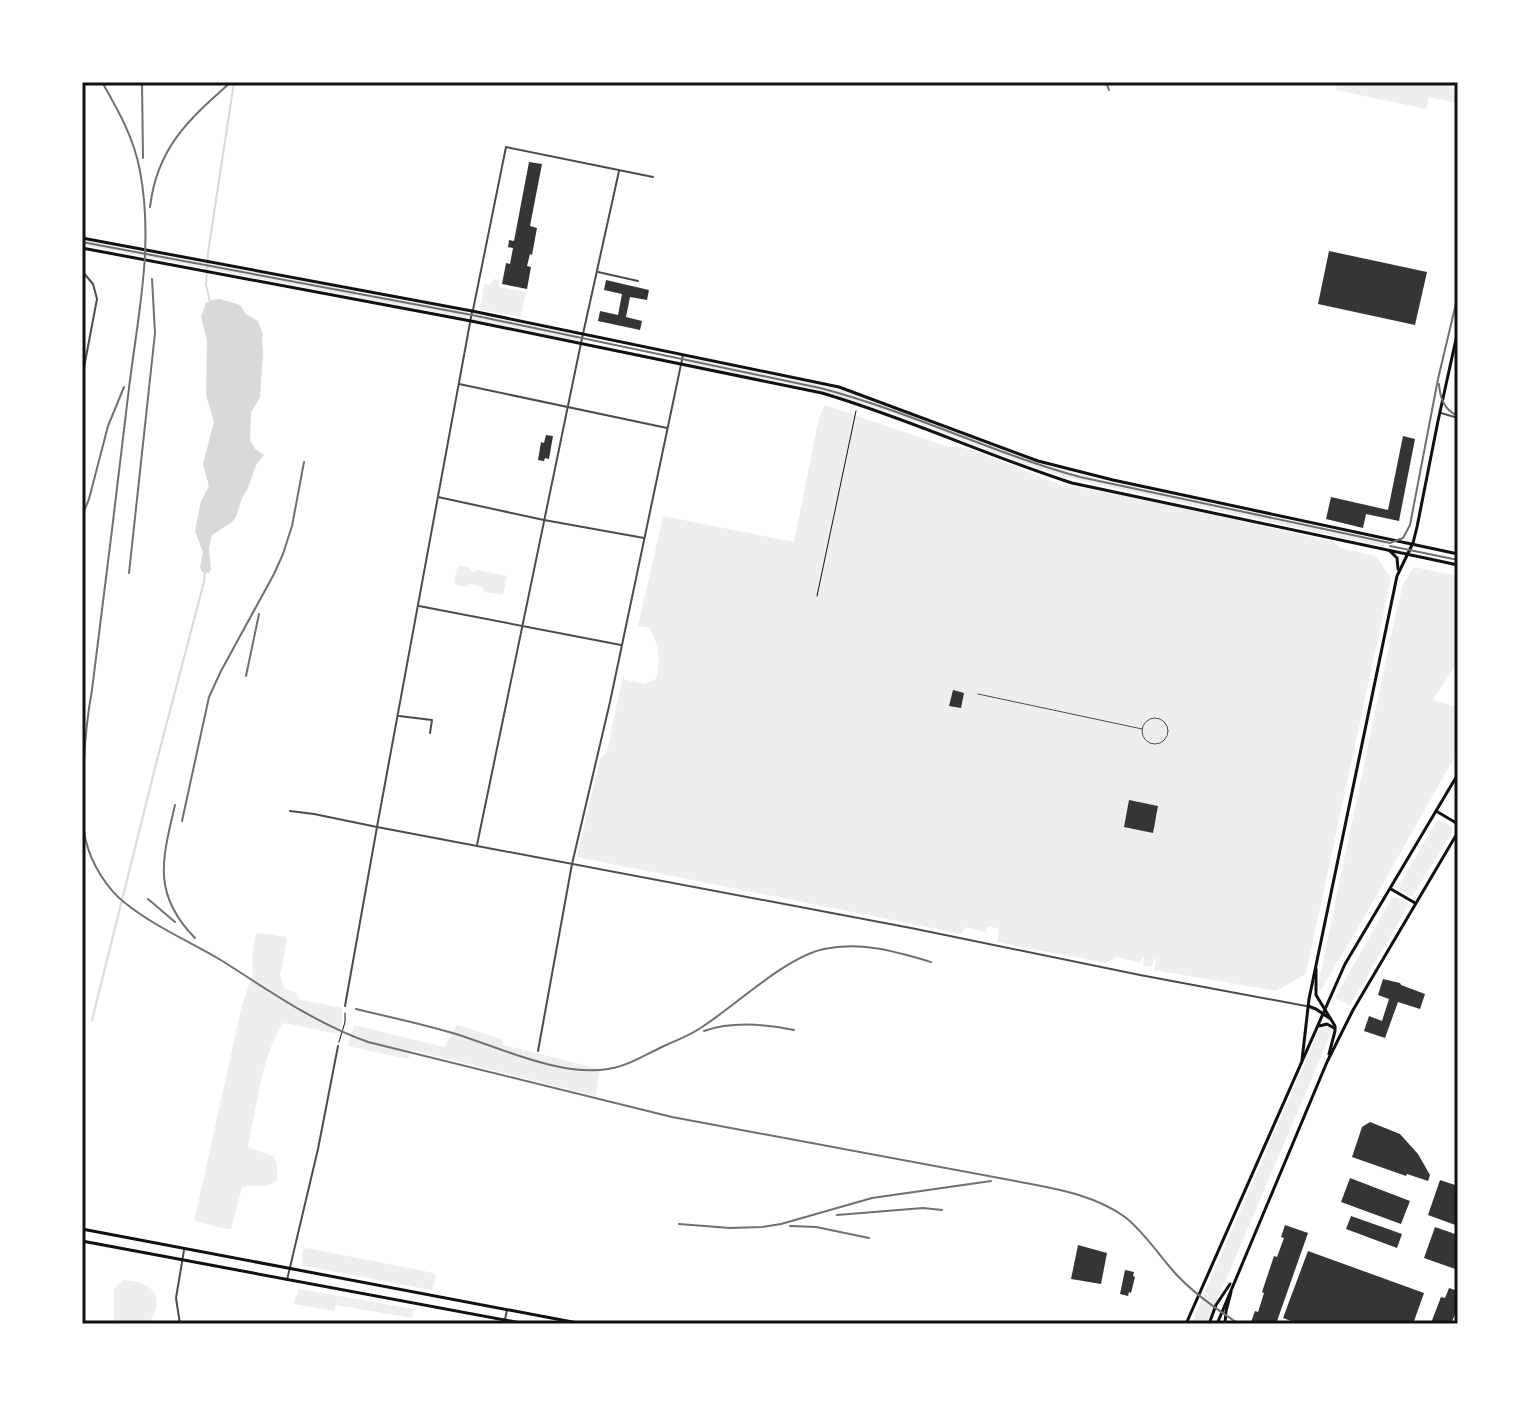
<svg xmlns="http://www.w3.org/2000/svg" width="1540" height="1406" font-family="Overpass,sans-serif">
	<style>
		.green { fill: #eee }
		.water { fill: #d9d9d9 }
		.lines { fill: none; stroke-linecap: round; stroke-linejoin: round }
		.stream { stroke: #d9d9d9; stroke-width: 2 }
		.building { fill: #353535 }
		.path { stroke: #111; stroke-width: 1 }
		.pedestrian { stroke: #4c4c4c; stroke-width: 1 }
		.minor { stroke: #4c4c4c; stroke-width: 2 }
		.tertiary { stroke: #4c4c4c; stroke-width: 2 }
		.secondary { stroke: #111; stroke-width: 3 }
		.primary { stroke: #111; stroke-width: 3 }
		.tram { stroke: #707070; stroke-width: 2 }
		.rail { stroke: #707070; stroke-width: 2 }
		.neatline { fill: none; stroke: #111; stroke-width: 3 }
	</style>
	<rect width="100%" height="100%" fill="#fff"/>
	<!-- green -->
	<g class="green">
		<polygon points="1337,82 1440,82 1451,84 1457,95 1456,103 1429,97 1426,109 1336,90"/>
		<polygon points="82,240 356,291 355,297 82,245"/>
		<polygon points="494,279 499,280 499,287 526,292 521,317 480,310 484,284 490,285"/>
		<polygon points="359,292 468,312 467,318 358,298"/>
		<polygon points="473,313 579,335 578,341 472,320"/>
		<path d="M685,357L839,389L1041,464L1094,478L1386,541L1385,547L1069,478C995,457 925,423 851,400C797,383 740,375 684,363Z"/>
		<path d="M825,405L949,447L957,446L978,452L1064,486L1078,487L1153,501L1334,542L1340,548L1376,556L1391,578L1306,974L1276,991L1154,970L1156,959L1154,958L1152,967L1143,966L1144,957H1142L1140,963L1117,957L1106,963L997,942L999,929L988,926L985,932L965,927L962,934L577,857L600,759L607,752L622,679L644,684L656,679C660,661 660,644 649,628L638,626L663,516L794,542L819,417Z"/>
		<polygon points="460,566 469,567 471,571 476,572 478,570 507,576 503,595 484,592 483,587 470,584 466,587 456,585 454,582 457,568"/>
		<polygon points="1414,567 1458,576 1455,619 1458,620 1458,661 1433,700 1458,707 1458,751 1358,928 1320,991 1318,985 1394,621 1403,584"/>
		<path d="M1437,821C1443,820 1448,824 1452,828V832L1412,897L1397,890V888Z"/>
		<polygon points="1395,897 1407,903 1408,906 1350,1006 1335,998 1391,899"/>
		<path d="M262,933L285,937L287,941L280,976L285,989L295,992L298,999L342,1008V1023L339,1032L334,1033L284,1023C263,1048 256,1112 248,1146L250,1148L273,1156L277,1163V1181C266,1189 255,1184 242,1187L231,1229H227L195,1221V1217L242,1005L253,973L252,958L256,934Z"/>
		<polygon points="354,1025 444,1047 457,1025 502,1039 503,1045 600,1069 596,1096 412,1050 408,1059 348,1046"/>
		<polygon points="1324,1025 1331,1028 1330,1036 1207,1324 1191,1324 1319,1030"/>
		<polygon points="307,1248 434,1273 436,1277 433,1288 431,1290 304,1266 302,1263 303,1250"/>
		<path d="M123,1280C141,1281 163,1288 155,1312C153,1316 151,1320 149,1324H114V1289Z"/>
		<polygon points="299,1289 414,1309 412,1318 336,1305 334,1311 293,1304"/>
	</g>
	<!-- water -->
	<polygon class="water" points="220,299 240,305 246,314 258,321 263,335 262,340 263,353 260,397 251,413 250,440 255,449 264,455 256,465 248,488 242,498 236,517 232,522 212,535 209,548 211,570 209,573 202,572 200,567 203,552 195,531 201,501 209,486 203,464 214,422 206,395 207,341 201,317 206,303 212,300"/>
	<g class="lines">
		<!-- stream -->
		<g class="stream">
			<polyline points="210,302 206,285 208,253 234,82"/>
			<polyline points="92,1020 157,760 204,582 205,571"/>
		</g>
	</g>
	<!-- building -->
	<g class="building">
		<polygon points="529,162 542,164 530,226 537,228 532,255 530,254 527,266 531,267 527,289 502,284 506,263 510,264 513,248 508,247 509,240 514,241"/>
		<polygon points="1329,251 1427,272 1415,325 1318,304"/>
		<polygon points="606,280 649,290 647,300 630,297 626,317 642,321 640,330 598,321 600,311 618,315 622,294 604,290"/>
		<polygon points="546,435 553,436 549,459 545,458 544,461 538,460 541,442 544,443"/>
		<polygon points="1403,436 1415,439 1399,521 1366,514 1363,528 1326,519 1331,497 1388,510"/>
		<polygon points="953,690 964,693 961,708 949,706"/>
		<polygon points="1129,800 1158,806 1153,833 1124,827"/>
		<polygon points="1383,979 1400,983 1401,985 1425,994 1420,1009 1398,1002 1385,1038 1364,1031 1369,1016 1382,1021 1389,999 1378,995"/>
		<polygon points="1370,1122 1400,1134 1418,1154 1430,1175 1428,1181 1407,1174 1406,1176 1352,1157 1362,1127"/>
		<polygon points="1350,1178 1410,1201 1401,1224 1341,1202"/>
		<polygon points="1440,1180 1458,1186 1458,1226 1428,1215"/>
		<polygon points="1351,1216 1402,1234 1397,1248 1346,1229"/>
		<polygon points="1285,1225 1308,1233 1276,1324 1257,1324 1251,1322 1255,1311 1258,1312 1264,1293 1262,1292 1274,1256 1277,1257 1284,1238 1281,1237"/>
		<polygon points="1435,1227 1458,1235 1458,1270 1424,1258"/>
		<polygon points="1078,1245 1107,1253 1101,1284 1071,1279"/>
		<polygon points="1308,1251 1424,1293 1413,1324 1299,1324 1283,1318"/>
		<polygon points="1125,1270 1134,1272 1133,1276 1135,1277 1131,1293 1129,1292 1128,1296 1120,1294"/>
		<polygon points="1449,1288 1458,1291 1458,1307 1451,1324 1431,1323 1441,1297 1445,1298"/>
	</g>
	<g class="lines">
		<!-- path -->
		<g class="path">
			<polyline points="817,596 856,411"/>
			<polyline points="339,1042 345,1022 345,1013"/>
		</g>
		<!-- pedestrian -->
		<g class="pedestrian">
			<polyline points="978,694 1142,729"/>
			<circle cx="1155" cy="731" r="13"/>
		</g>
		<!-- minor -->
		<g class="minor">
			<polyline points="82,271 93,284 97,299 82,378"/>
			<polyline points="598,272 638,281"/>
			<polyline points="473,310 506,147 653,177"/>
			<polyline points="459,384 667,428"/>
			<polyline points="1441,413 1458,418"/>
			<polyline points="438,497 544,520 644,538"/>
			<polyline points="419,606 621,645"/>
			<polyline points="399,716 432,720 430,733"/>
			<polyline points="290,811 314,814 377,827 345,1006"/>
			<polyline points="477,845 581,343 619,171"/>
			<polyline points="538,1051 572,864 610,702 683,355"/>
			<polyline points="287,1280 318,1149 338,1046"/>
		</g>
		<!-- tertiary -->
		<g class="tertiary">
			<polyline points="472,312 377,827 911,928 1140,975 1306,1006"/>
			<polyline points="180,1324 176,1298 184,1250"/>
			<polyline points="504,1324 507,1310"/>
		</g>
		<!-- secondary -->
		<g class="secondary">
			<polyline points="82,238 472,311 839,387 1038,461 1113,480 1458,554"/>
			<path d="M82,248L471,321L822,393C907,418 988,456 1072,483L1458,565"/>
			<polyline points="1390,551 1397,558 1398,569"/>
			<polyline points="1302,1060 1309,999 1397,576 1413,543 1417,527 1438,421 1458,330"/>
		</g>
		<!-- primary -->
		<g class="primary">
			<polyline points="1436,811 1458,824"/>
			<polyline points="1391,889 1415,903"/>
			<polyline points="1316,969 1316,995 1335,1026 1335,1031 1329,1054"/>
			<polyline points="1308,1006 1316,1009 1329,1018"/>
			<polyline points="1319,1026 1327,1024 1334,1028"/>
			<polyline points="82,1229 583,1324"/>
			<polyline points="82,1241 526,1324"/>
			<polyline points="1186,1324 1345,964 1458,774"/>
			<polyline points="1209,1324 1216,1305 1230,1284"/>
			<polyline points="1217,1324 1327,1062 1353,1010 1458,832"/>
			<polyline points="1225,1324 1226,1311 1231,1292"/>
		</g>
		<!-- tram -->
		<g class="tram">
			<path d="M82,242L472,315L820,388C909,411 992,453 1080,477L1390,543L1403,538L1410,525L1438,379L1458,295"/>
			<path d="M1439,384C1440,398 1444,410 1458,416"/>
			<polyline points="1390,546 1458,560"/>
		</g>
		<!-- rail -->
		<g class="rail">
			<path d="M102,82C118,110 134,138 140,171C154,246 138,314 129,388C117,489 105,589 92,690C85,728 83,759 83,799C83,813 82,827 86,841C91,863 107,889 125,903C155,927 191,942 224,962C271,992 315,1023 368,1042L672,1117L1031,1184C1063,1190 1097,1197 1125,1217C1145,1233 1158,1254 1175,1273C1193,1293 1216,1309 1239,1324"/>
			<polyline points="142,82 143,158"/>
			<polyline points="1106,82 1109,90"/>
			<path d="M150,207C157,148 188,120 231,82"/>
			<polyline points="82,516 89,499 108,426 124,387"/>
			<polyline points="129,573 155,333 152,279"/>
			<polyline points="246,676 259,614"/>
			<path d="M175,805C162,860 152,894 195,938"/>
			<polyline points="182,821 209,697 221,671 274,574 283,554 292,526 304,462"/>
			<polyline points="148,899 175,922"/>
			<path d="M356,1009C389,1017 423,1024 456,1034C500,1048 562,1077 608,1069C628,1066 647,1054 664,1046C677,1040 691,1035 702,1027C736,1005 786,957 824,949C861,941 897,952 931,962"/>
			<path d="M704,1031C733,1021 765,1024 794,1030"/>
			<polyline points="837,1215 923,1208 942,1210"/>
			<polyline points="679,1224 730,1228 762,1227 781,1224 872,1198 991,1181"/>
			<polyline points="790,1226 816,1227 869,1238"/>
		</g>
	</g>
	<!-- border -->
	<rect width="1540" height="1406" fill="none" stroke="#ffffff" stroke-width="168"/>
	<rect x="84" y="84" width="1372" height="1238" class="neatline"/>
</svg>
